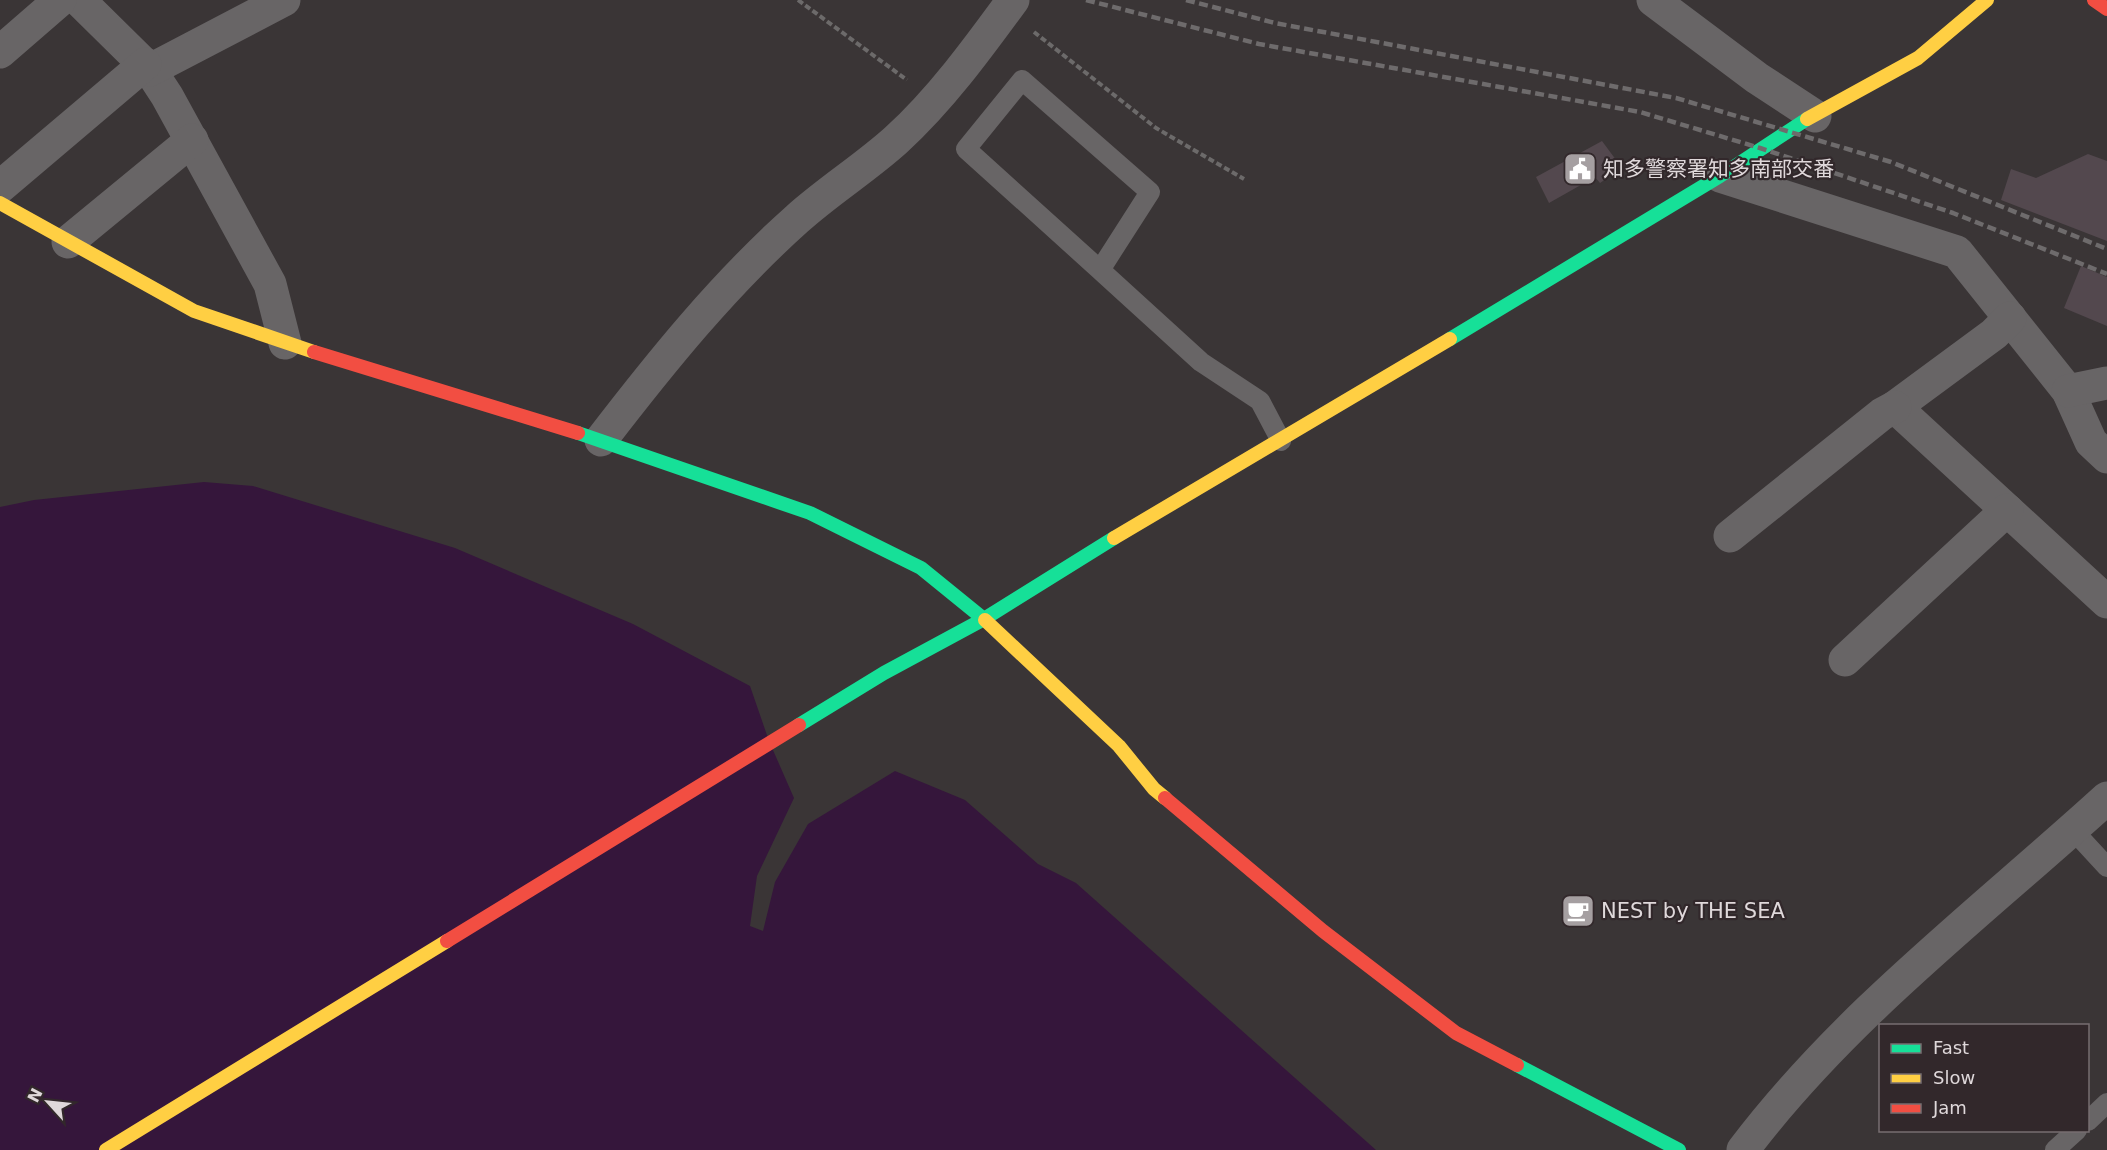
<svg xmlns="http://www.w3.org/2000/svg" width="2107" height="1150" font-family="'DejaVu Sans','Noto Sans JP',sans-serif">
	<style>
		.water { fill: #35163b }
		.building { fill: #53484e }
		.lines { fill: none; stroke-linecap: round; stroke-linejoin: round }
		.path { stroke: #6c6a6a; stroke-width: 4; stroke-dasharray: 6 3; stroke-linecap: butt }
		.lane { stroke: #686566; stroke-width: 20 }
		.street { stroke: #686566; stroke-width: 33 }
		.fast { stroke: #16e098; stroke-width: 14 }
		.slow { stroke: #ffcf43; stroke-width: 14 }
		.jam { stroke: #f24e42; stroke-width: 14 }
		.rail { stroke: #6e6b6c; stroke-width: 4.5; stroke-dasharray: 9 4.5; stroke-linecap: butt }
		.labels { text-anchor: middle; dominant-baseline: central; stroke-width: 4.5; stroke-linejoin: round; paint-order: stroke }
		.poi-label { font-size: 21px; fill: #dfd8da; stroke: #32282b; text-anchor: start }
	</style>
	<rect width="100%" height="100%" fill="#3a3536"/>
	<!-- water -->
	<polygon class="water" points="204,482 253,486 455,548 633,624 750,686 769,741 794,798 757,876 750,926 763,931 775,882 808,824 895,771 965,800 1038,864 1076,883 1376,1150 0,1150 0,507 34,500"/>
	<!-- building -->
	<g class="building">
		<polygon points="1602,141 1622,168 1600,183 1595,177 1549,203 1536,177"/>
		<polygon points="2088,154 2107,161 2107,241 2001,200 2011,169 2036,178"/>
		<polygon points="2081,266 2107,277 2107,326 2064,308"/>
	</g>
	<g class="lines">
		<!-- path -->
		<g class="path">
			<polyline points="798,0 907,80"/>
			<polyline points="1034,32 1156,128 1244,179"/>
		</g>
		<!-- lane -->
		<g class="lane">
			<polyline points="1100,270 966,149 1022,80 1150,192 1100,270 1201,362 1260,401 1281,441"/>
			<polyline points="2072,829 2107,867"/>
			<polyline points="2088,1121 2107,1103"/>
			<polyline points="2055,1150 2077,1130"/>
		</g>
		<!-- street -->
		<g class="street">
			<polyline points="79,0 150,70 167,96 270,284 285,343"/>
			<polyline points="1653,0 1757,78 1815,116"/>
			<polyline points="0,52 60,0"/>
			<polyline points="150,70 284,0"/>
			<polyline points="1720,176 1957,252 2068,391 2091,442 2107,457"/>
			<polyline points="0,187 145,64"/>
			<polyline points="68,242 192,140"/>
			<polyline points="2010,318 1994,334 1895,407 2107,602"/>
			<polyline points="2068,391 2107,383"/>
			<path d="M601,440C661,362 723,285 797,219C828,191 865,168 896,140C940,100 978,48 1013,0"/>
			<polyline points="1730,536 1882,414 1895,407"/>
			<polyline points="1845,660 2007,510"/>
			<path d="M1743,1150C1845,1015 1983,911 2107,798"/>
		</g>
		<!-- fast -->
		<g class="fast">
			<polyline points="1450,339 1720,176 1807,119"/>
			<polyline points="578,433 810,513 921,568 985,620"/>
			<polyline points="799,725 884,673 984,619 1114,538"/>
			<polyline points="1517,1065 1679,1150"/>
		</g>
		<!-- slow -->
		<g class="slow">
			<polyline points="1807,119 1918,58 1987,0"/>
			<polyline points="0,203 194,311 314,352"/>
			<polyline points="1114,538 1450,339"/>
			<polyline points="985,620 1119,746 1154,789 1165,798"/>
			<polyline points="106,1150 447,941"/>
		</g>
		<!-- jam -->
		<g class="jam">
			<polyline points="2094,0 2107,9"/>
			<polyline points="314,352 578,433"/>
			<polyline points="1165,798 1323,931 1456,1033 1517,1065"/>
			<polyline points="447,941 799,725"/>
		</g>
		<!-- rail -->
		<g class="rail">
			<polyline points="1086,0 1259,44 1640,112 1760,148 1953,213 2107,274"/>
			<polyline points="1186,0 1275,23 1676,98 1891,162 2107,249"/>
		</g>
	</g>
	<!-- icons -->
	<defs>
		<symbol id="civic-square" viewBox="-11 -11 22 22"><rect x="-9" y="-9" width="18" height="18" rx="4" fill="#a59fa1" stroke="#32282b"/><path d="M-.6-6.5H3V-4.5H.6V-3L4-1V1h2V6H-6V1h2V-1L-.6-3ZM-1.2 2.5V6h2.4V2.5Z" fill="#fff"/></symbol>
		<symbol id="cafe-square" viewBox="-11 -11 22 22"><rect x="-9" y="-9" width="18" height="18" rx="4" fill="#a59fa1" stroke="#32282b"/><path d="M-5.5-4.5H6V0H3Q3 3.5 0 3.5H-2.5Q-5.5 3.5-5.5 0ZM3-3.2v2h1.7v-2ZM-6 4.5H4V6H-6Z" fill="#fff"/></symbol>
	</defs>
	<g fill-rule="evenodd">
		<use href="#civic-square" x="1561" y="150" width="38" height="38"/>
		<use href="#cafe-square" x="1559" y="892" width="38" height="38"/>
	</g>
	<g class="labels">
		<!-- poi labels -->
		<g class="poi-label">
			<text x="1603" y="169">知多警察署知多南部交番</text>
			<text x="1601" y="911">NEST by THE SEA</text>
		</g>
	</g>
	<!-- legend -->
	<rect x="1879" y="1024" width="210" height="108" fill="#32282b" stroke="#776e71" stroke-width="1.5"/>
	<rect x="1891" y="1044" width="30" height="9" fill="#16e098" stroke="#776e71" stroke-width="1.5"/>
	<text x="1933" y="1054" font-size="18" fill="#dfd8da">Fast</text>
	<rect x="1891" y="1074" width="30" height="9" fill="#ffcf43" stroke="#776e71" stroke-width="1.5"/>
	<text x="1933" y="1084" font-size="18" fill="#dfd8da">Slow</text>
	<rect x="1891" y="1104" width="30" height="9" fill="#f24e42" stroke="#776e71" stroke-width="1.5"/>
	<text x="1933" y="1114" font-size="18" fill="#dfd8da">Jam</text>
	<!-- north arrow -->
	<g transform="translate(48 1102) rotate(297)" stroke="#32282b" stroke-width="4.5" paint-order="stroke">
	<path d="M0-4.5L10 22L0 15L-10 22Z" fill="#dfd8da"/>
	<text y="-9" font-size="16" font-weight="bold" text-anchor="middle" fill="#dfd8da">N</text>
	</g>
</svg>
